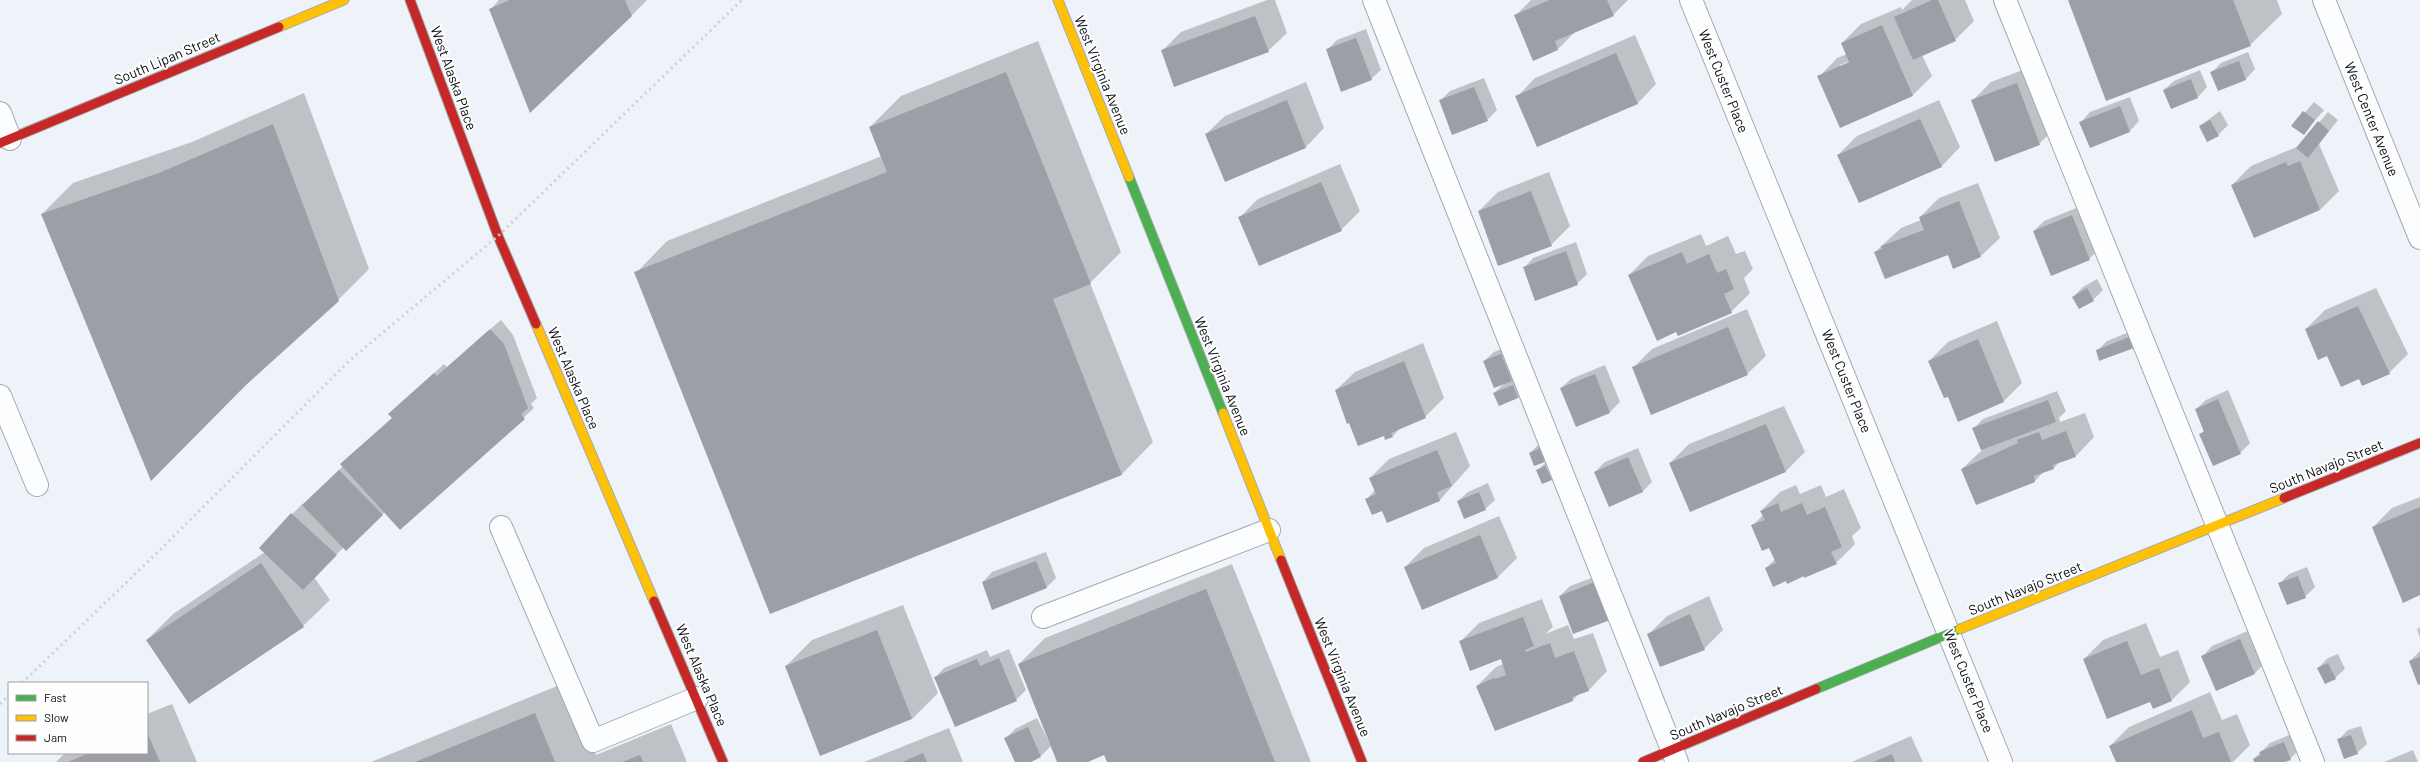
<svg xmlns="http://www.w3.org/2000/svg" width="2420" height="762" font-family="Barlow,sans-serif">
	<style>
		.shadow { fill: #0003; fill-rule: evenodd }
		.building { fill: #9c9fa5 }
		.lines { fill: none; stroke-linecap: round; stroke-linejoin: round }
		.lane-casing { stroke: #a5a9ae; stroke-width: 24 }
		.street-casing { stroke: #a5a9ae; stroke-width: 24 }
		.fast-casing { stroke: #a5a9ae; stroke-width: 11 }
		.slow-casing { stroke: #a5a9ae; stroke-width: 11 }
		.jam-casing { stroke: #a5a9ae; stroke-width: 11 }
		.lane { stroke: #fcfdfe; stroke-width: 22 }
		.street { stroke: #fcfdfe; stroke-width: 22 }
		.fast { stroke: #4caf50; stroke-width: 9 }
		.slow { stroke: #ffc107; stroke-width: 9 }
		.jam { stroke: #c62828; stroke-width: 9 }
		.rail { stroke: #cfd0d2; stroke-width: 3; stroke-dasharray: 2 4; stroke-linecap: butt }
		.labels { text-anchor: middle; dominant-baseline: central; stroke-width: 4; stroke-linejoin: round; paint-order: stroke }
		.street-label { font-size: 14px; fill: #0b0e13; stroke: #fefefe }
	</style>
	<rect width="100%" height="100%" fill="#eef3f9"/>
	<!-- shadow -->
	<g class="shadow">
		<polygon points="499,0 647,0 631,16 491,9"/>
		<polygon points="1267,0 1275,0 1287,33 1268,51 1162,51 1181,32"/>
		<polygon points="1531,0 1628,0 1613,15 1576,31 1558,49 1534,59 1516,15"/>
		<path d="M1912,0H1965L1974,21L1955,40L1922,55L1932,76L1913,95L1841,127L1819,77L1837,58L1847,54L1842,43L1861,24L1901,7L1902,10ZM1854,59L1840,68V65Z"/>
		<polygon points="2069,0 2277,0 2282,14 2250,45"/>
		<polygon points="1366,29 1381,70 1371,79 1327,50 1337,40"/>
		<polygon points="1635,35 1656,84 1638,103 1538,146 1517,97 1535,78"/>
		<polygon points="1038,41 1121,252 1090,283 1153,442 1122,474 771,613 636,273 667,241 882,156 870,127 901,96"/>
		<polygon points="2248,52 2255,69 2246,79 2219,90 2211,73 2221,63"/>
		<polygon points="2036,65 2058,125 2039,144 1972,101 1991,82"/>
		<polygon points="2200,70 2207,87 2198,97 2164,90 2174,81"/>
		<polygon points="1484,78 1497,110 1487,120 1440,101 1450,91"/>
		<polygon points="1306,82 1324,128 1306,147 1206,134 1225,116"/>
		<polygon points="304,93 369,269 338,300 42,214 73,183 192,142"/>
		<polygon points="2130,97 2139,121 2130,131 2091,147 2081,122 2090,112"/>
		<polygon points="1939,100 1960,147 1942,166 1838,155 1857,136"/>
		<polygon points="2314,102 2324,110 2303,134 2293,126"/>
		<polygon points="2220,111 2228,125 2218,135 2208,141 2200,126"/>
		<polygon points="2328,112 2338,120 2319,144 2339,191 2320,210 2232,185 2251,166 2299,146"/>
		<polygon points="1340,164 1360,211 1341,230 1239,218 1258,199"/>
		<polygon points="1549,172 1570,226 1551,245 1479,211 1498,192"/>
		<polygon points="1978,183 2000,238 1981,256 1954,267 1948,253 1875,252 1901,228 1921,220 1920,217 1939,198"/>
		<polygon points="2081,206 2099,249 2089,259 2034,231 2044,221"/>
		<polygon points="1701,234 1706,246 1728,236 1736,254 1745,251 1753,269 1744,278 1750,293 1731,312 1677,331 1629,275 1648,256"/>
		<polygon points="1576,242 1587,274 1577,284 1524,268 1533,258"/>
		<polygon points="2097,279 2103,290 2093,300 2080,308 2073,297 2083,287"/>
		<polygon points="2376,288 2408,354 2389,373 2359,378 2328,355 2306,329 2325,310"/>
		<polygon points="1747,309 1766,356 1747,374 1633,368 1652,349"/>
		<polygon points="501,320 513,335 537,398 531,404 534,408 401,528 385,512 346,549 344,547 314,577 330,600 303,626 189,703 147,640 173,614 265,552 260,548 302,504 303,505 392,418 399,405 444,364 447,367"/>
		<polygon points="1997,321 2022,383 2003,402 1948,395 1929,361 1948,342"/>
		<polygon points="2139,328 2133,347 2097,351 2107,341"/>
		<polygon points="1423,343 1444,398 1425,417 1401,427 1393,436 1384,435 1336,390 1355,372"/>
		<polygon points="1511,345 1522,370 1512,380 1522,376 1527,388 1518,398 1494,393 1504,384 1484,361 1494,352"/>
		<polygon points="1605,365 1620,402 1610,412 1576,425 1561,388 1571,379"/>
		<polygon points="2228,390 2250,443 2240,453 2213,465 2200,434 2205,430 2196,409 2206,400"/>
		<polygon points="2057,391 2066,411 2059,418 2060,422 2085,413 2094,437 2076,456 2060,461 2054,468 2044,471 2035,481 1962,469 1982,450 1974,428 1983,419"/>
		<polygon points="1784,406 1805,452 1786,471 1690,511 1670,463 1689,444"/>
		<polygon points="1456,432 1470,466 1440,500 1383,510 1367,499 1375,490 1370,478 1389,459"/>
		<polygon points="1540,443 1554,451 1544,461 1530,453"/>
		<polygon points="1638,448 1652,482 1642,492 1595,472 1605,462"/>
		<polygon points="1547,461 1561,469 1551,479 1537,471"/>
		<polygon points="1488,483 1495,500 1485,509 1458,501 1468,492"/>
		<polygon points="1796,485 1800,494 1821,485 1826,497 1844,489 1861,528 1852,536 1855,544 1836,563 1804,575 1766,568 1775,559 1770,546 1752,526 1763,515 1761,511 1780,492"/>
		<polygon points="2420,497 2420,594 2373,527 2392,508"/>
		<polygon points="1499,516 1517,558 1498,577 1423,609 1405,567 1424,548"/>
		<polygon points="1046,552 1056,578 1047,587 993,609 983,582 992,572"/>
		<polygon points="1232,564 1311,762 1108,762 1105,754 1085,762 1058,762 1019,664 1045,638"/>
		<polygon points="2307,567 2315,587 2305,597 2279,584 2289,574"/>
		<polygon points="1605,573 1618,608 1560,596 1570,586"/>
		<polygon points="1709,596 1723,630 1704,649 1648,635 1667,616"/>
		<polygon points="1542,599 1553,627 1545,634 1568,625 1574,639 1593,633 1607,671 1589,690 1580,693 1573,700 1495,730 1477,686 1496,667 1503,664 1501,658 1460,642 1479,623"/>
		<polygon points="903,605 938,693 912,719 786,666 812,640"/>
		<polygon points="2146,623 2160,657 2178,650 2190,682 2172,700 2084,659 2103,640"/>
		<polygon points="2420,627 2420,637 2417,630"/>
		<polygon points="2250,630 2264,664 2254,674 2203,656 2212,646"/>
		<polygon points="1009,649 1026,690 1016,700 935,678 944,668 987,650 990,657"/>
		<polygon points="2420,651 2420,683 2410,661"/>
		<polygon points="2338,654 2345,669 2335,678 2318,668 2328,658"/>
		<polygon points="567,682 596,755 671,724 687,762 371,762"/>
		<polygon points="2210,692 2222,720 2237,714 2250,745 2233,762 2117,762 2110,746 2129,727"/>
		<polygon points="172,704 197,762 56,762 65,753 147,753 147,714"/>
		<polygon points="1037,718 1051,746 1041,756 1028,762 1016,762 1006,738 1015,729"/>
		<polygon points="2361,726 2367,744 2357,753 2338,740 2348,730"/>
		<polygon points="949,728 963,762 864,762"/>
		<polygon points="2294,733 2300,749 2290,759 2281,762 2255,762 2254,759 2270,743"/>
		<polygon points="1911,736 1923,762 1852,762 1854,761"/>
		<polygon points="2413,750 2418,762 2384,762"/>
	</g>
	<!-- building -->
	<g class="building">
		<polygon points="510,0 625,0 632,16 530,113 489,9"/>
		<polygon points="1550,0 1607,0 1614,16 1555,41 1558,50 1533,61 1514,15"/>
		<polygon points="1932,0 1938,0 1956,41 1913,60 1894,17"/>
		<polygon points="2068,0 2233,0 2251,46 2106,101"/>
		<polygon points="1255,16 1269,52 1174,87 1161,50"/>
		<polygon points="1882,25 1913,96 1840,128 1817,76 1849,62 1841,43"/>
		<polygon points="1356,38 1372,80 1341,92 1326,49"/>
		<polygon points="1616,53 1638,104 1537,147 1515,96"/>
		<polygon points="2239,61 2246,80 2218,91 2210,72"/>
		<polygon points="1006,72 1091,284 1053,299 1122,475 770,614 634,272 887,172 869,127"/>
		<polygon points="2191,79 2198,98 2171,109 2163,90"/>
		<polygon points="2017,83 2040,145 1995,162 1971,100"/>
		<polygon points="1474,87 1488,121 1452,135 1439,100"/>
		<polygon points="1287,100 1306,148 1225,182 1205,134"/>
		<polygon points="2120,106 2130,132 2090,148 2079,122"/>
		<polygon points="2303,111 2315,120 2304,135 2291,126"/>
		<polygon points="1920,119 1942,167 1859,203 1837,155"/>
		<polygon points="2210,120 2219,136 2207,142 2199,126"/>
		<polygon points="2318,121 2329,131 2308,158 2296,148"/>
		<polygon points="273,124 339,301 246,385 151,481 41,214 159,173"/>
		<polygon points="2300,161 2320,210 2254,238 2231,185 2286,162 2288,166"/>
		<polygon points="1321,182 1342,231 1259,266 1238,217"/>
		<polygon points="1531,191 1552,246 1498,266 1478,211"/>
		<polygon points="1959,201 1981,257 1953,269 1948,255 1885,279 1874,252 1882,249 1881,246 1924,230 1919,217"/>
		<polygon points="2072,215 2090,260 2051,276 2033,231"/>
		<polygon points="1566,251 1578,285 1535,301 1523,267"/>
		<polygon points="1682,252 1687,264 1709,254 1717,273 1726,269 1734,289 1724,294 1732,313 1678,336 1676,332 1657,341 1628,275"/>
		<polygon points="2087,288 2094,301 2079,309 2072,297"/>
		<polygon points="2358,306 2390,374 2362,386 2359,379 2341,387 2327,356 2318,360 2305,329"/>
		<polygon points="1728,327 1748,375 1651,415 1632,367"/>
		<polygon points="490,329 504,344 528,408 521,414 525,419 400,530 340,464 392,418 388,414 434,373 437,376"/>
		<polygon points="2129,337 2134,348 2099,361 2096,350"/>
		<polygon points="1978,339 2004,402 1958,422 1948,397 1944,398 1928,361"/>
		<polygon points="1501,354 1512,381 1494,388 1483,361"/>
		<polygon points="1404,361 1426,418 1391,433 1393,437 1385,440 1384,436 1358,446 1349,423 1347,424 1335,390"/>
		<polygon points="1595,374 1610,413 1576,427 1560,388"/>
		<polygon points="1513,385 1518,398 1499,406 1493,393"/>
		<polygon points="2218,399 2241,454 2213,466 2199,434 2204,432 2195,409"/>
		<polygon points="2048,400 2056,422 1981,450 1972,428"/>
		<polygon points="1766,424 1786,472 1690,512 1669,463"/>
		<polygon points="2066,431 2076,457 2053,465 2054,469 2034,476 2035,482 1976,505 1961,469 2018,443 2017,440 2039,432 2042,440"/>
		<polygon points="1540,448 1545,462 1534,466 1529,453"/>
		<polygon points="1437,450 1452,486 1437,492 1440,501 1387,523 1382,511 1372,515 1365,499 1376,494 1369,478"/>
		<polygon points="1628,457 1643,492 1609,507 1594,472"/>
		<polygon points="1545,466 1552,480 1542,484 1536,470"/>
		<polygon points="339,470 383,515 346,551 302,505"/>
		<polygon points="1479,492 1486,510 1464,519 1457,501"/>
		<polygon points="1778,503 1781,512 1802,503 1807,515 1825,507 1842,547 1831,552 1837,564 1804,578 1804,576 1787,584 1786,581 1773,587 1765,568 1776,563 1769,548 1762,551 1751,525 1765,520 1760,511"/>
		<polygon points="2420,507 2420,595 2403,603 2372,527"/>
		<polygon points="291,513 337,555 303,590 259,548"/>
		<polygon points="1480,535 1498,578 1422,610 1404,567"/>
		<polygon points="1036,561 1047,588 992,610 982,582"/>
		<polygon points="261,563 304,627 189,704 146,640"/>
		<polygon points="2298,576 2306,598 2287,605 2278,583"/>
		<polygon points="1595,582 1610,620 1573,634 1559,596"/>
		<polygon points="1206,589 1275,762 1107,762 1104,755 1088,762 1057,762 1018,664"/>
		<polygon points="1690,614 1705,650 1660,667 1647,634"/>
		<polygon points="1523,617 1534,646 1525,650 1526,652 1550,643 1555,658 1574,651 1589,691 1572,697 1573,701 1495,731 1476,686 1494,678 1495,679 1506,675 1501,659 1470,671 1459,641"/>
		<polygon points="877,630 912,719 820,756 785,666"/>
		<polygon points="2240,639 2255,674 2216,691 2201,656"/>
		<polygon points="2127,641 2141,675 2159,668 2172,701 2153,709 2150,702 2107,719 2083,659"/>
		<polygon points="2420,657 2420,684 2418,685 2409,661"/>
		<polygon points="999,658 1017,701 955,727 934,677 977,659 980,666"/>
		<polygon points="2328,663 2336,679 2325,684 2317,668"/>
		<polygon points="2192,710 2203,738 2219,732 2231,762 2116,762 2109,746"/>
		<polygon points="535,713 555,762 415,762"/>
		<polygon points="1028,727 1041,757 1031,762 1015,762 1004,738"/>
		<polygon points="147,732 160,762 68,762 89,753 147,753"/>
		<polygon points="2351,735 2358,754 2344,759 2337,739"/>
		<polygon points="2284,742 2291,760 2285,762 2254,762 2253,759 2261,755 2259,752"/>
		<polygon points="923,753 927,762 902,762"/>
		<polygon points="1892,754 1895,762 1873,762"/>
		<polygon points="640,755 643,762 622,762"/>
	</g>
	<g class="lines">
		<defs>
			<g id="lane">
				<polyline points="1374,0 1677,762"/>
				<polyline points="2005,0 2313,762"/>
				<polyline points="0,113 10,139"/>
				<polyline points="0,396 37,485"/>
				<polyline points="501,527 593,741 697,698"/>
				<polyline points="1043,617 1269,530"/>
			</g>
			<g id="street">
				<polyline points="1691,0 2001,762"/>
				<polyline points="2324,0 2420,238"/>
			</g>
			<g id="fast">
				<polyline points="1129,177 1223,413"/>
				<polyline points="1816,689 1960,629"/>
			</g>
			<g id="slow">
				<polyline points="1058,0 1129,177"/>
				<polyline points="279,27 344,0"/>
				<polyline points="536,324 654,601"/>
				<polyline points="1223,413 1281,560"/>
				<polyline points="1960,629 2284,498"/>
			</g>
			<g id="jam">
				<polyline points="410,0 498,236 536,324"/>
				<polyline points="0,143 279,27"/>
				<polyline points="2284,498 2420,443"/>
				<polyline points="1281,560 1362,762"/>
				<polyline points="654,601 723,762"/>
				<polyline points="1643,762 1816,689"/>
			</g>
		</defs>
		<!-- lane casing -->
		<use href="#lane" class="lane-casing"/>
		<!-- street casing -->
		<use href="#street" class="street-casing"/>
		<!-- fast casing -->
		<use href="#fast" class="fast-casing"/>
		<!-- slow casing -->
		<use href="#slow" class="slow-casing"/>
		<!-- jam casing -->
		<use href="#jam" class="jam-casing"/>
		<!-- lane -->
		<use href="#lane" class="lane"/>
		<!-- street -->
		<use href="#street" class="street"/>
		<!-- fast -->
		<use href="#fast" class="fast"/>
		<!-- slow -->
		<use href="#slow" class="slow"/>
		<!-- jam -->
		<use href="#jam" class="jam"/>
		<!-- rail -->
		<g class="rail">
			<polyline points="22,683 161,549 349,361 498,236 742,0"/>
			<polyline points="0,704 9,695"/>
		</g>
	</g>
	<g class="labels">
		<!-- street labels -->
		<g class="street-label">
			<text transform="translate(167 58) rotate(-23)">South Lipan Street</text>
			<text transform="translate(1103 75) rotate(68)">West Virginia Avenue</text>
			<text transform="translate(454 78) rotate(70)">West Alaska Place</text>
			<text transform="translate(1724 81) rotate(68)">West Custer Place</text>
			<text transform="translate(2372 119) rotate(68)">West Center Avenue</text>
			<text transform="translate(1223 376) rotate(68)">West Virginia Avenue</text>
			<text transform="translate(574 378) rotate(67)">West Alaska Place</text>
			<text transform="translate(1847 381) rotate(68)">West Custer Place</text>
			<text transform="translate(2326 466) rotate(-22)">South Navajo Street</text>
			<text transform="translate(2025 588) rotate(-22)">South Navajo Street</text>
			<text transform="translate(702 675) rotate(67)">West Alaska Place</text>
			<text transform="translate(1343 677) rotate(68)">West Virginia Avenue</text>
			<text transform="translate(1969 681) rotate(68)">West Custer Place</text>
			<text transform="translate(1726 712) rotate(-23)">South Navajo Street</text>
		</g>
	</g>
	<!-- legend -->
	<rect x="8" y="682" width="140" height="72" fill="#fefefe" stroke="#9d9ea0"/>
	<rect x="16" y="695" width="20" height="6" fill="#4caf50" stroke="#9d9ea0"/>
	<text x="44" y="702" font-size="12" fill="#0b0e13">Fast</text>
	<rect x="16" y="715" width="20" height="6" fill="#ffc107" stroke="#9d9ea0"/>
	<text x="44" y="722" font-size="12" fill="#0b0e13">Slow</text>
	<rect x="16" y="735" width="20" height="6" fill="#c62828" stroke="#9d9ea0"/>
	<text x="44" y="742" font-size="12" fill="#0b0e13">Jam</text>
</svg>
